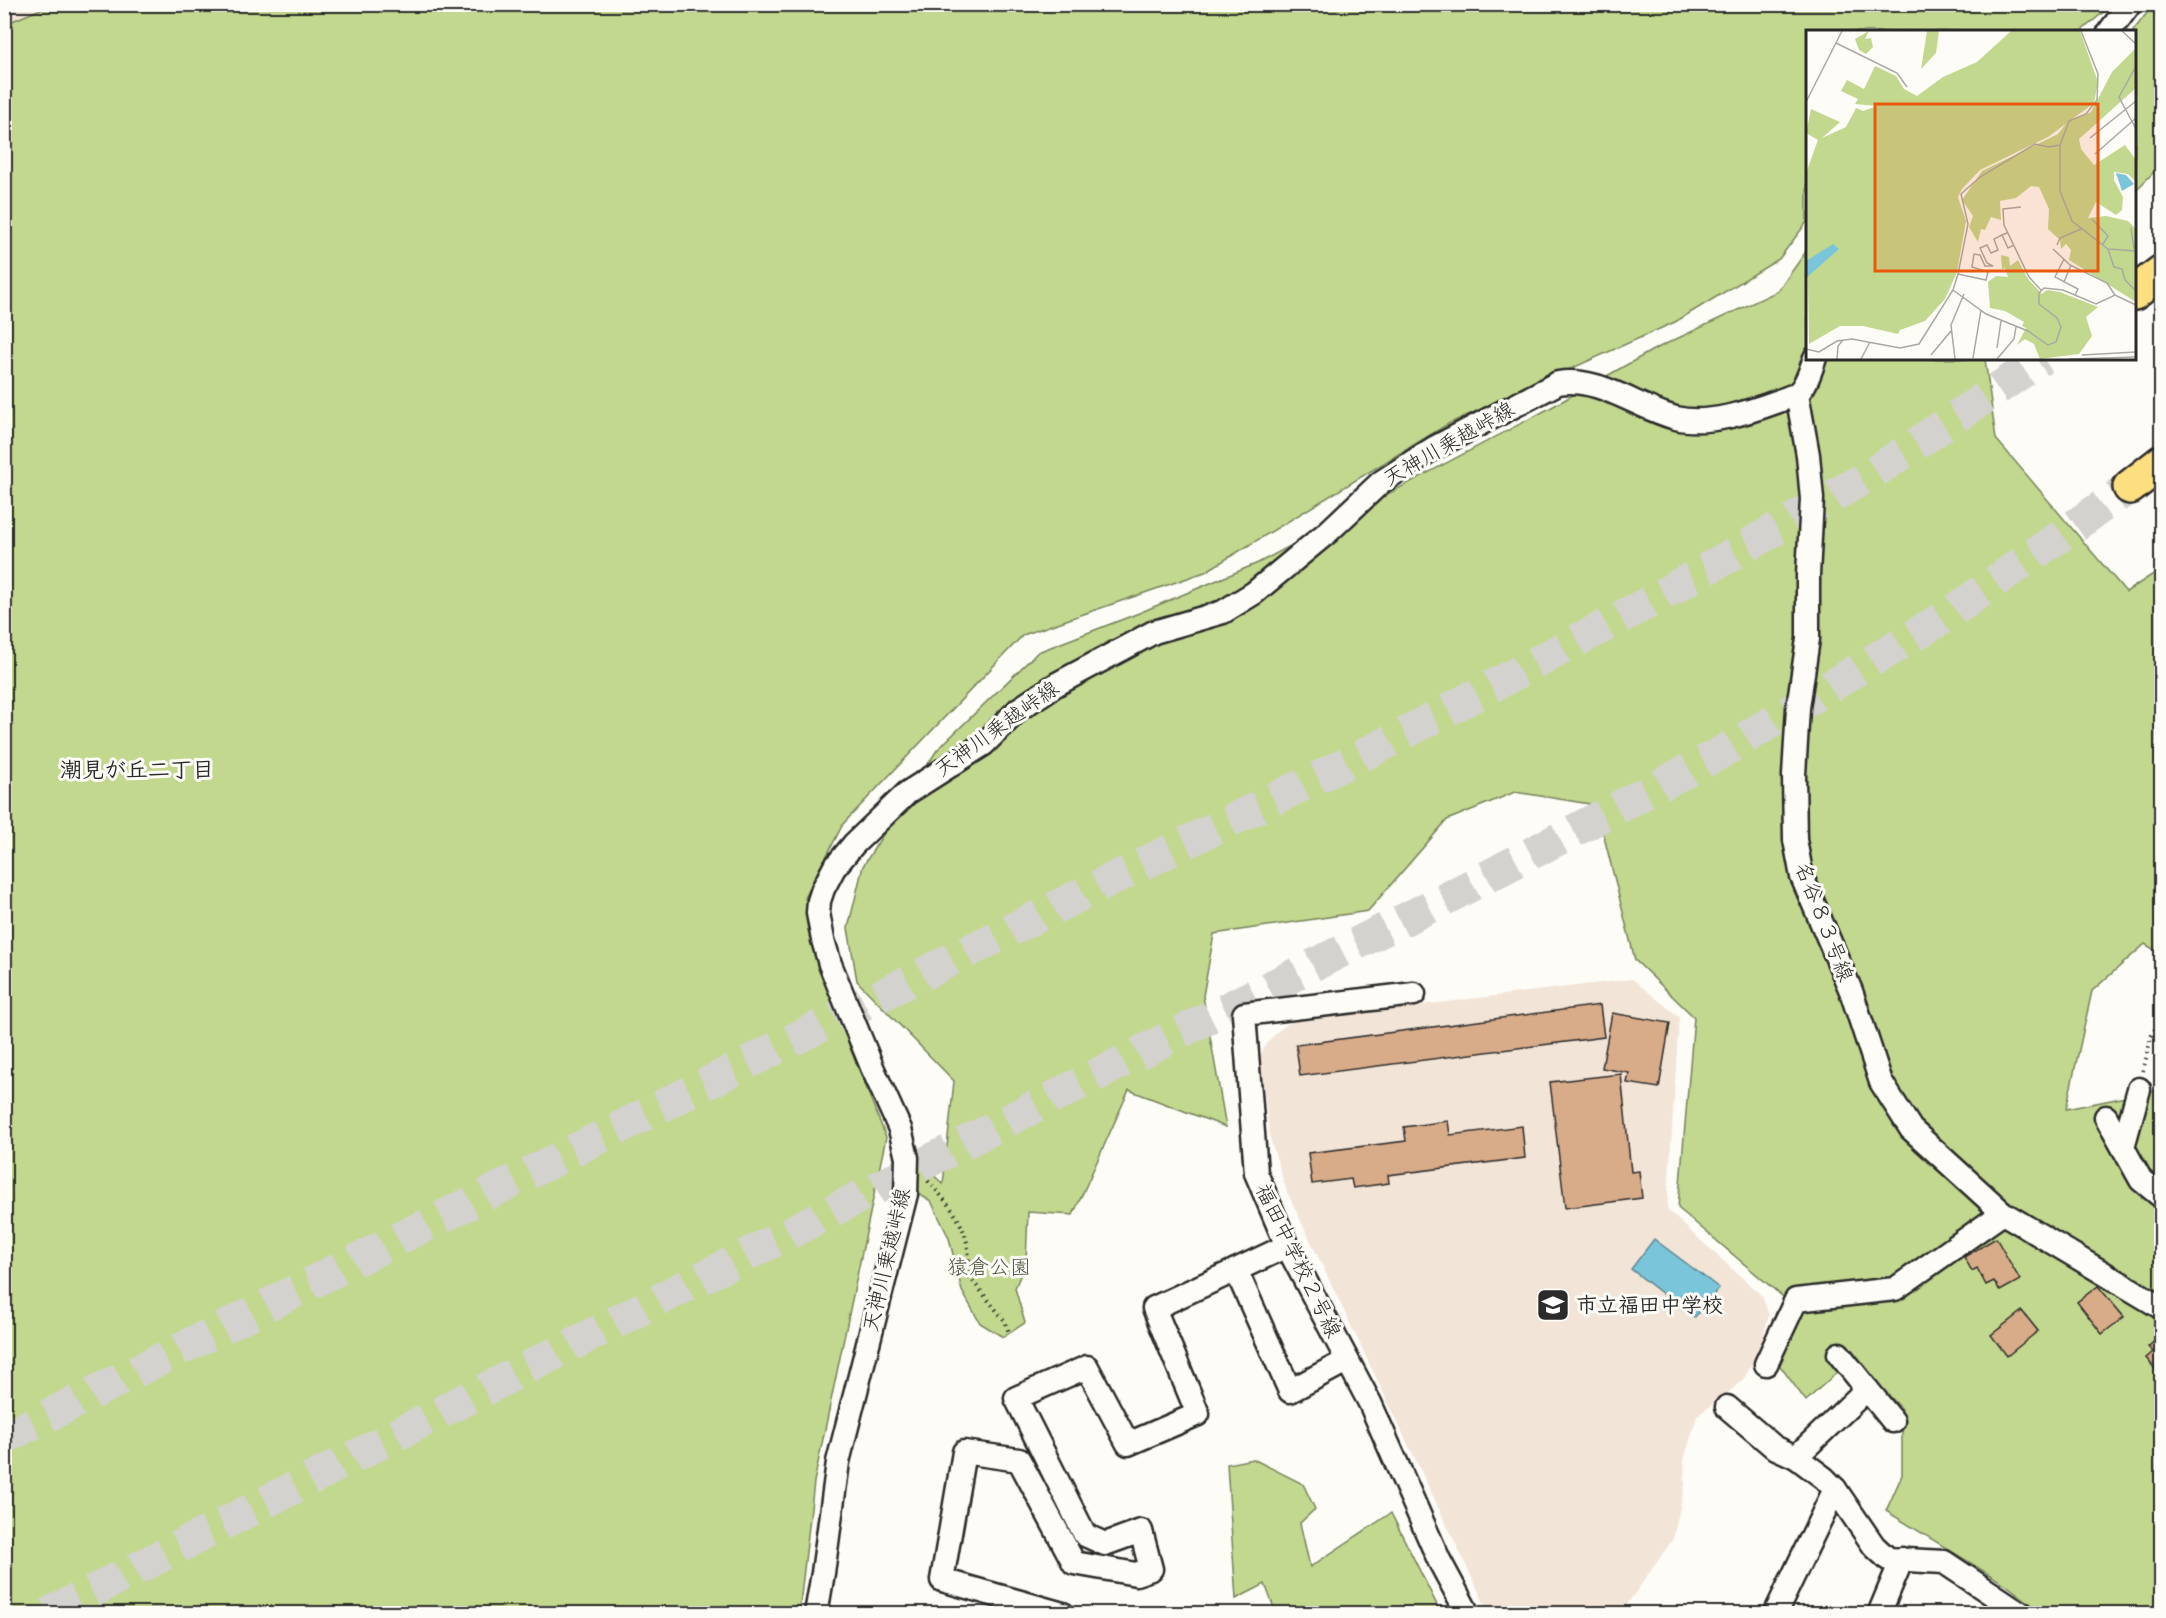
<svg xmlns="http://www.w3.org/2000/svg" width="2166" height="1618" font-family="'Architects Daughter','Klee One',sans-serif">
	<style>
		.built { fill: #f2e4d6 }
		.green { fill: #c2d88e; stroke: #76825c; stroke-width: 1.5 }
		.water { fill: #7ac5da; stroke: #5a8794; stroke-width: 1.5 }
		.building { fill: #d8ab89; stroke: #2b2b2b; stroke-width: 1.5 }
		.lines { fill: none; stroke-linecap: round; stroke-linejoin: round }
		.motorway-tunnel { stroke: #d3d2ce; stroke-width: 33; stroke-dasharray: 33 16; stroke-linecap: butt }
		.minor-casing { stroke: #2b2b2b; stroke-width: 27 }
		.motorway-casing { stroke: #2b2b2b; stroke-width: 38 }
		.path { stroke: #2b2b2b; stroke-width: 4; stroke-dasharray: 1.5 4.5; stroke-linecap: butt }
		.minor { stroke: #fdfcf7; stroke-width: 22 }
		.motorway { stroke: #fddf80; stroke-width: 33 }
		.labels { text-anchor: middle; dominant-baseline: central; stroke-width: 6; stroke-linejoin: round; paint-order: stroke }
		.street-label { font-size: 21px; fill: #2b2b2b; stroke: #fdfcf7 }
		.park-label { font-size: 21px; fill: #515644; stroke: #fdfcf7 }
		.poi-label { font-size: 21px; font-weight: bold; fill: #2b2b2b; stroke: #fdfcf7; text-anchor: start }
		.neighbourhood-label { font-size: 22px; font-weight: bold; fill: #2b2b2b; stroke: #fdfcf7 }
		.inset-road { fill: none; stroke: #a9a8a5; stroke-width: 1.5 }
		.view { fill: #e8590c; fill-opacity: 0.15; stroke: #e8590c; stroke-width: 3 }
		.inset-edge { fill: none; stroke: #2b2b2b; stroke-width: 3 }
	</style>
	<rect width="100%" height="100%" fill="#fdfcf7"/>
	<filter id="ink" filterUnits="userSpaceOnUse"><feTurbulence type="fractalNoise" baseFrequency=".0167" numOctaves="2"/><feDisplacementMap in="SourceGraphic" scale="12" xChannelSelector="R" yChannelSelector="G"/><feConvolveMatrix kernelMatrix="1 2 1 2 8 2 1 2 1" color-interpolation-filters="sRGB"/></filter>
	<g filter="url(#ink)">
		<!-- built -->
		<g class="built">
			<polygon points="5,5 53,5 5,24"/>
			<polygon points="1632,979 1679,1017 1667,1210 1762,1296 1769,1315 1760,1347 1743,1381 1697,1416 1684,1460 1685,1484 1673,1539 1621,1613 1489,1613 1287,1192 1270,1138 1259,1057 1268,1042 1279,1030 1293,1021"/>
		</g>
		<!-- green -->
		<g class="green">
			<polygon points="53,4 2112,5 2081,31 1808,32 1807,222 1779,259 1675,322 1448,424 1205,572 1023,635 843,824 805,898 850,1048 886,1137 814,1482 799,1613 5,1614 5,24"/>
			<polygon points="2154,4 2162,5 2161,165 2135,191 2134,32 2133,31"/>
			<polygon points="1807,250 1808,358 1985,359 1996,439 2126,592 2161,569 2161,954 2145,944 2092,991 2066,1109 2161,1090 2161,1613 2043,1613 2005,1584 1886,1511 1902,1475 1902,1409 1853,1357 1806,1401 1777,1362 1802,1313 1678,1208 1694,1017 1635,960 1596,805 1515,792 1447,820 1368,911 1214,934 1203,996 1226,1127 1129,1090 1073,1215 1028,1212 1026,1262 1015,1288 1025,1323 1003,1337 980,1323 962,1291 949,1238 931,1201 911,1190 912,1155 943,1184 954,1081 857,981 848,928 863,866 937,750 1038,652 1139,613 1258,563 1550,408 1653,350 1778,291"/>
			<polygon points="1253,1459 1303,1484 1315,1509 1300,1523 1310,1567 1391,1513 1441,1613 1276,1613 1265,1584 1236,1599 1227,1464"/>
		</g>
		<!-- water -->
		<polygon class="water" points="1654,1239 1719,1288 1694,1318 1631,1269"/>
		<!-- building -->
		<g class="building">
			<polygon points="1600,1005 1604,1037 1300,1076 1296,1045"/>
			<polygon points="1612,1013 1670,1023 1659,1088 1627,1083 1629,1073 1602,1068"/>
			<polygon points="1621,1074 1631,1172 1639,1171 1642,1198 1565,1208 1550,1082"/>
			<polygon points="1448,1121 1450,1135 1522,1126 1525,1158 1388,1175 1389,1183 1353,1188 1351,1179 1312,1184 1308,1153 1406,1141 1404,1127"/>
			<polygon points="1996,1238 2020,1280 2000,1291 1994,1281 1986,1285 1977,1268 1972,1271 1964,1257"/>
			<polygon points="2098,1286 2124,1317 2102,1334 2077,1302"/>
			<polygon points="2022,1311 2038,1331 2007,1356 1991,1335"/>
			<polygon points="2162,1334 2162,1377 2146,1358 2153,1352 2148,1347"/>
		</g>
		<g class="lines">
			<!-- motorway-tunnel -->
			<g class="motorway-tunnel">
				<polyline points="4,1438 1062,904 1373,750 1653,600 1873,473 2043,358"/>
				<polyline points="48,1614 1149,1048 1451,896 1722,752 1946,616 2130,487"/>
			</g>
			<defs>
				<g id="minor">
					<polyline points="2109,32 2130,4"/>
					<polyline points="1797,394 1808,455 1812,499 1808,575 1808,639 1798,708 1794,775 1795,840 1802,877 1851,991 1881,1082 1911,1129 2003,1213 2162,1308"/>
					<polyline points="1414,994 1244,1014 1256,1173 1287,1246 1370,1403 1439,1560 1468,1614"/>
					<polyline points="2106,1117 2141,1180 2162,1197"/>
					<polyline points="2123,1147 2139,1089"/>
					<polyline points="1287,1246 1236,1270 1290,1391 1346,1361"/>
					<polyline points="1839,1354 1867,1389"/>
					<polyline points="1766,1364 1796,1300 1895,1289 2003,1213"/>
					<polyline points="1727,1407 1774,1447 1796,1457 1824,1478 1835,1489 1874,1546 1888,1559 1944,1562 2022,1614"/>
					<polyline points="1796,1457 1867,1389 1893,1421"/>
					<path d="M816,1614L823,1573L838,1462L906,1194L907,1158L900,1129L872,1067L830,964L823,940L818,913L819,901L823,889L834,868L854,844L907,793L984,744L1019,709L1057,684L1154,632L1223,612L1254,593L1329,531L1381,482L1434,448L1558,383C1599,376 1637,408 1676,418C1707,426 1749,412 1779,401C1784,399 1791,397 1796,394C1806,388 1811,369 1815,358"/>
					<polyline points="1063,1614 942,1580 964,1452 1019,1460 1074,1563 1136,1574 1151,1569 1141,1531 1105,1544 1085,1535 1016,1398 1087,1367 1128,1444 1198,1414 1154,1308 1236,1270"/>
					<polyline points="1775,1614 1835,1489"/>
					<polyline points="1879,1614 1902,1559"/>
				</g>
				<g id="motorway">
					<polyline points="2134,293 2162,272"/>
					<polyline points="2130,487 2162,462"/>
				</g>
			</defs>
			<!-- minor casing -->
			<use href="#minor" class="minor-casing"/>
			<!-- motorway casing -->
			<use href="#motorway" class="motorway-casing"/>
			<!-- path -->
			<g class="path">
				<polyline points="2143,1071 2151,1037 2162,1015"/>
				<path d="M928,1181C955,1211 973,1232 968,1275L1005,1321L1009,1333"/>
			</g>
			<!-- minor -->
			<use href="#minor" class="minor"/>
			<!-- motorway -->
			<use href="#motorway" class="motorway"/>
		</g>
	</g>
	<!-- icons -->
	<defs>
		<symbol id="school-square" viewBox="-11 -11 22 22"><rect x="-9" y="-9" width="18" height="18" rx="4" fill="#2b2b2b" stroke="#fdfcf7"/><path d="M0-5L7-2L0 1L-7-2ZM-4 1L0 2.5L4 1V4Q0 6-4 4Z" fill="#fff"/></symbol>
	</defs>
	<g fill-rule="evenodd">
		<use href="#school-square" x="1534" y="1286" width="38" height="38"/>
	</g>
	<g class="labels">
		<!-- street labels -->
		<g class="street-label">
			<text transform="translate(1449 444) rotate(-30)">天神川乗越峠線</text>
			<text transform="translate(997 729) rotate(-36)">天神川乗越峠線</text>
			<text transform="translate(1824 922) rotate(69)">名谷８３号線</text>
			<text transform="translate(887 1260) rotate(-77)">天神川乗越峠線</text>
			<text transform="translate(1298 1261) rotate(64)">福田中学校２号線</text>
		</g>
		<!-- park labels -->
		<g class="park-label">
			<text x="989" y="1267">猿倉公園</text>
		</g>
		<!-- poi labels -->
		<g class="poi-label">
			<text x="1576" y="1305">市立福田中学校</text>
		</g>
		<!-- neighbourhood labels -->
		<g class="neighbourhood-label">
			<text x="137" y="770">潮見が丘二丁目</text>
		</g>
	</g>
	<!-- overview -->
	<g transform="translate(1806 30)">
		<rect width="330" height="330" fill="#fdfcf7"/>
		<path d="M63,1L59,9L65,8L67,17L60,24L53,20L49,9ZM121,1H133L130,23L115,39ZM205,1H274L292,52L288,73L242,107L174,140L156,159L152,167L160,191L151,242L139,269L119,291L94,300L92,304L57,296H34L3,314L0,143L12,110L0,103L5,79L34,92L16,108L40,97L50,78L57,81L71,76L49,74L52,69L35,61L41,50L58,59L69,36L90,46L98,59L111,66L137,47L171,32ZM330,18V58L273,109L275,119L288,135L319,115L330,130V152L322,144L308,142V150L317,167L316,180L310,185L290,172L282,188L300,186L322,191L330,199V272L263,230L265,220L260,214L255,219L254,210L242,199L243,179L233,157L225,156L210,168L194,171L195,190L185,187L179,200L175,199L172,212L163,197L167,186L156,170L176,141L252,104L262,91L285,82L306,42ZM195,225L203,227L204,236L212,230L222,249L236,264L241,260L254,262L292,277L280,287L286,306L273,324L234,329L228,314L219,309L211,315L220,298L216,296L218,292L199,281L184,278L182,252L190,246L202,247L199,238L196,239Z" fill="#c2d88e"/>
		<path d="M310,143L320,145L328,154L316,161ZM27,214L33,219L0,248V231Z" fill="#7ac5da"/>
		<path class="inset-road" d="M316,1L330,14M30,13L91,43L101,57M330,36L313,67L330,99M0,72L36,1M284,108L330,71M254,115V161L266,191L302,219L330,221M289,124L330,88M215,177L197,179L198,195L223,247L235,260M286,189L302,206L297,214M325,198L328,219M201,203L196,205L202,218L208,215M251,215L254,208L275,199M247,219L264,235L301,253L309,265M302,219L308,237L316,239L319,250L330,261M258,229L249,247L272,259L269,265M152,244L180,250L182,242L166,237L168,224L174,225L179,236H187L181,233L174,218L181,215L185,223L192,220L188,209L196,205M258,252L265,235M147,260L180,284L222,301L242,315L250,312L255,297L251,288L233,274V263L238,258L257,260L290,274L309,265L330,275M191,318L195,291M0,319L13,322L31,311L46,309L94,318L113,314L147,260L152,244L162,194L155,164L174,147L229,114L243,117L254,115L263,91L280,84L291,70L292,44L275,1M125,325L145,301M276,325L330,322M167,328L175,280M31,329L32,316L37,310M55,329L64,312M149,329L145,295L158,264M191,329L208,309L210,297M263,329L330,327"/>
		<path class="view" d="M69,74H292V241H69Z"/>
		<rect width="330" height="330" class="inset-edge"/>
	</g>
	<!-- margin -->
	<rect width="2166" height="1618" fill="none" stroke="#fdfcf7" stroke-width="24"/>
	<rect x="12" y="12" width="2142" height="1594" fill="none" stroke="#2b2b2b" stroke-width="2" filter="url(#ink)"/>
</svg>
